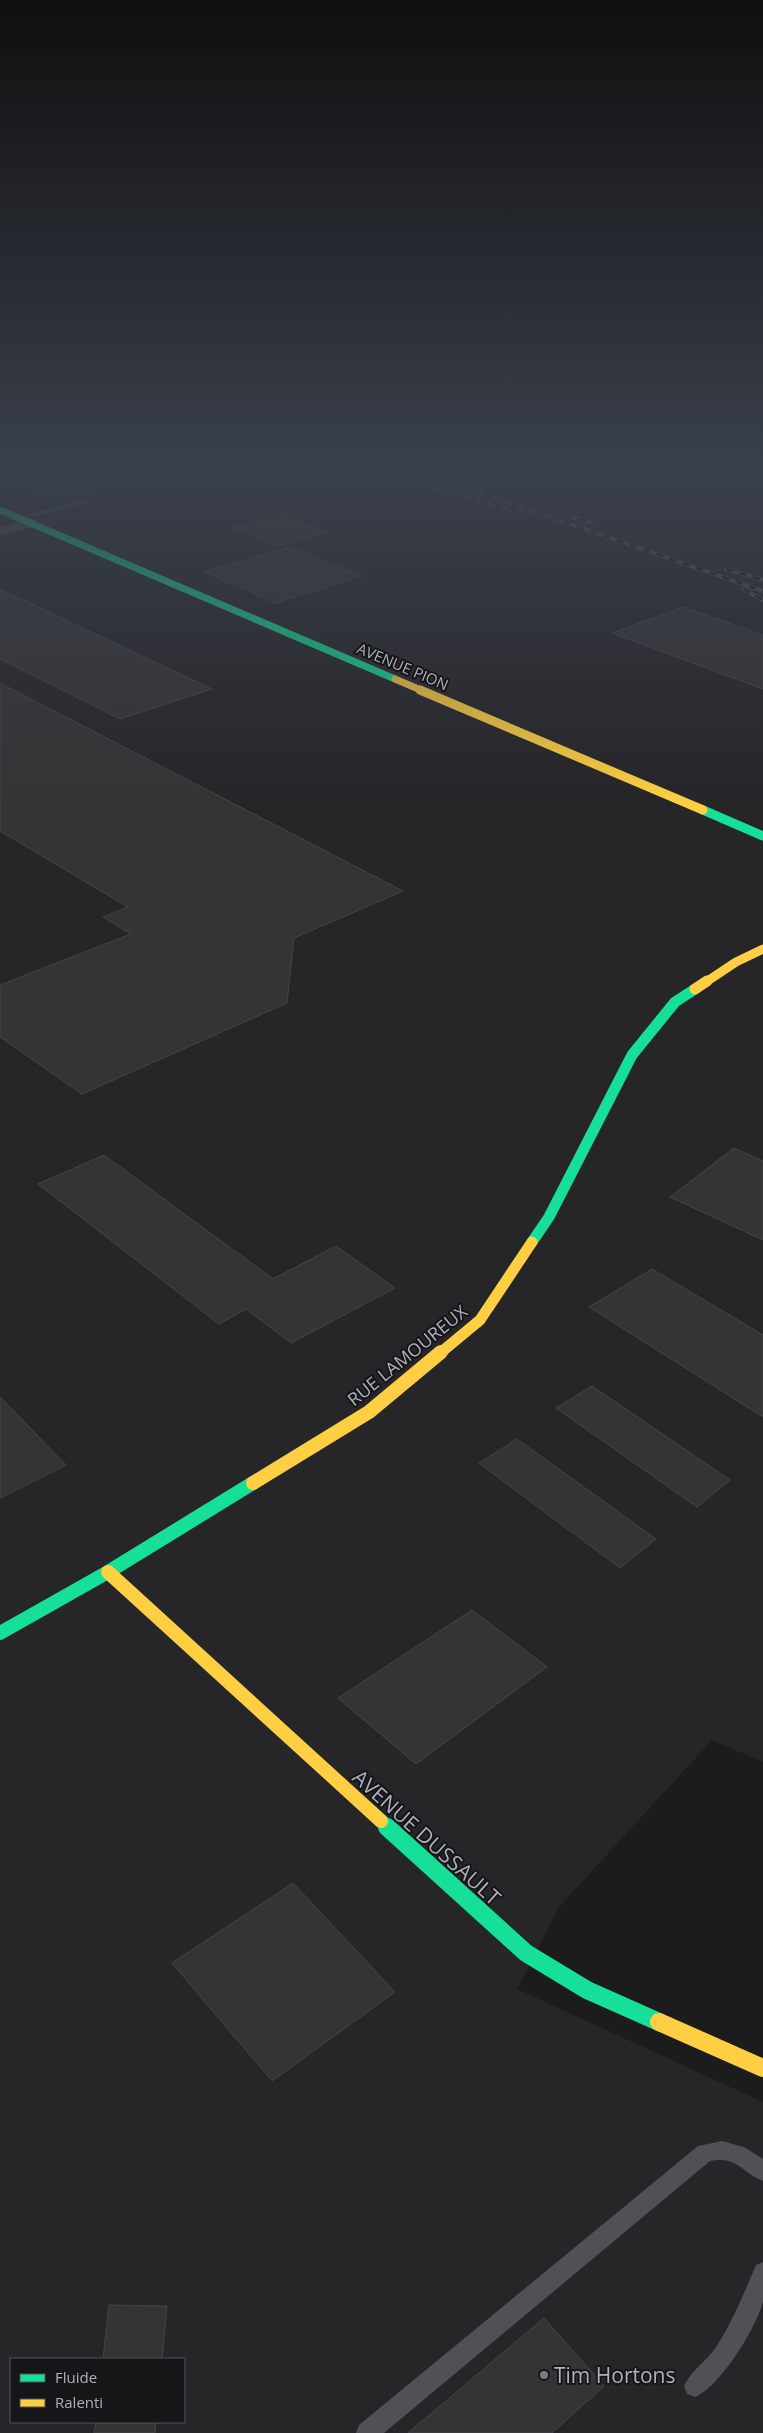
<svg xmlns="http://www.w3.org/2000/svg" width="763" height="2433" font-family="'Open Sans',sans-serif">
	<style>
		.built { fill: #262528; fill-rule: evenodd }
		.building { fill: #343434; stroke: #444548 }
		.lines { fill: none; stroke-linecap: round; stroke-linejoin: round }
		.lane { fill: #4f5155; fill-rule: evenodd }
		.street { fill: #4f5155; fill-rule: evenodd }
		.fast-far4 { stroke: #16e098; stroke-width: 7 }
		.fast-far3 { stroke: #16e098; stroke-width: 9 }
		.fast-far2 { stroke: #16e098; stroke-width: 11 }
		.fast-far1 { stroke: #16e098; stroke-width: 14 }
		.fast { stroke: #16e098; stroke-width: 18 }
		.slow-far4 { stroke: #ffcf43; stroke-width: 7 }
		.slow-far3 { stroke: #ffcf43; stroke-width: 9 }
		.slow-far2 { stroke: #ffcf43; stroke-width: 11 }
		.slow-far1 { stroke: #ffcf43; stroke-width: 14 }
		.slow { stroke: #ffcf43; stroke-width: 18 }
		.rail-casing { stroke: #505154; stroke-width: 4 }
		.rail { stroke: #161518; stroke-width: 2.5; stroke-dasharray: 7; stroke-linecap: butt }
		.poi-dot { fill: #7a7d85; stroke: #161518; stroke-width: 2 }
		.labels { text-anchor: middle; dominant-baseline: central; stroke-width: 4; stroke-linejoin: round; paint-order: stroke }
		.far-street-label { font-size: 15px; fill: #adb1bd; stroke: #161518 }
		.street-label { font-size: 18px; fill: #adb1bd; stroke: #161518 }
		.near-street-label { font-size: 21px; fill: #adb1bd; stroke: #161518 }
		.near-poi-label { font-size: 21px; fill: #adb1bd; stroke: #161518; text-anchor: start }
	</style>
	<rect width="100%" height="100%" fill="#1c1c1c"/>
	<!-- built -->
	<path class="built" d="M0,462H763V1762L712,1740L559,1907L517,1989L763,2102V2433H0ZM11,2359H184V2422H11Z"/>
	<!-- building -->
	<g class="building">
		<polygon points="86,462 150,462 168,469 56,499 11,482"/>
		<polygon points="576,462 659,462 664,464 621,477"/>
		<polygon points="285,514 328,533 276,546 232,528"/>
		<polygon points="289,547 362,576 276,603 204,572"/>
		<polygon points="0,589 212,689 120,719 0,659"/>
		<polygon points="683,607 763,635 763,689 612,633"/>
		<polygon points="0,683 403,891 294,938 287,1003 82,1094 0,1037 0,985 131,934 103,917 128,907 0,831"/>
		<polygon points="734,1148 763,1161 763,1240 670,1197"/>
		<polygon points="104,1155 273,1279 336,1246 395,1288 291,1343 246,1309 219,1324 38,1184"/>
		<polygon points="652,1269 763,1335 763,1417 589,1307"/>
		<polygon points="592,1386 730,1480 697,1507 556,1408"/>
		<polygon points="0,1397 66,1465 0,1498"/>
		<polygon points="517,1439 656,1539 620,1568 479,1463"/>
		<polygon points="472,1610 547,1667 416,1764 338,1698"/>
		<polygon points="293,1883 395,1992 272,2081 172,1963"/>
		<polygon points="109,2305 167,2306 162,2359 103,2359"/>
		<polygon points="544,2318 604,2386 552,2433 408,2433"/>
		<polygon points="96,2422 156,2422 155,2433 94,2433"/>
	</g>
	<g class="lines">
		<!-- lane -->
		<g class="lane">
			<polygon points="84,500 87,502 86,503 18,520 15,518"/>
			<path d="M722,2141L744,2147L763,2159V2181C742,2173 738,2156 710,2161L384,2433H356L359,2425L698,2146Z"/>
			<path d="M763,2262C763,2274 763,2289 763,2301C757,2327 720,2387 695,2397L687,2394L684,2386C691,2370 707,2361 716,2347C733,2321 744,2293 756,2265Z"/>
		</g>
		<!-- street -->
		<g class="street">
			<polygon points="728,462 748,462 763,467 763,475 729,465"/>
			<polygon points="31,519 36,520 38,523 36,526 0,536 0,528"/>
		</g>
		<!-- fast-far4 -->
		<polyline class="fast-far4" points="0,510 395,679"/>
		<!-- fast-far3 -->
		<polyline class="fast-far3" points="703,810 763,836"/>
		<!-- fast-far2 -->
		<polyline class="fast-far2" points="532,1242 549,1217 632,1055 675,1002 695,989"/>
		<!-- fast-far1 -->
		<g class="fast-far1">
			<polyline points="0,1633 108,1572 253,1483"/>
			<polyline points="381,1821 389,1828"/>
		</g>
		<!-- fast -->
		<polyline class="fast" points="387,1827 526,1953 587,1990 659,2022"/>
		<!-- slow-far4 -->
		<polyline class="slow-far4" points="395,679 423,691"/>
		<!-- slow-far3 -->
		<g class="slow-far3">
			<polyline points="420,690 703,810"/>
			<polyline points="706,982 736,962 763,949"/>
		</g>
		<!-- slow-far2 -->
		<g class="slow-far2">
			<polyline points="695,989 707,981"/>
			<polyline points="439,1354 480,1320 532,1242"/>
		</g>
		<!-- slow-far1 -->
		<g class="slow-far1">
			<polyline points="253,1483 369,1412 441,1352"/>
			<polyline points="108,1572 381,1821"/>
		</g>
		<!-- slow -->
		<polyline class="slow" points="659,2022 763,2068"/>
		<defs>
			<g id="rail">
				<polyline points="362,462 451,493 510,510"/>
				<polyline points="392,462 763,591"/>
				<polyline points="565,515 596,524"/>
				<polyline points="726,569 763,580"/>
				<polyline points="743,589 763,600"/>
			</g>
		</defs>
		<!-- rail casing -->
		<use href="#rail" class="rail-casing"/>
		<!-- rail -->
		<use href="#rail" class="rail"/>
	</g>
	<!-- sky -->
	<linearGradient id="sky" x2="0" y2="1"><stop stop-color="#0f0f0f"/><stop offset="0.58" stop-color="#3a404b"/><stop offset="1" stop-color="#3a404b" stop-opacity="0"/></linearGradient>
	<rect width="763" height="803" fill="url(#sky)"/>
	<!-- markers -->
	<circle class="poi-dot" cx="544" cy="2375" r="5"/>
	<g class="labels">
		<!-- far-street labels -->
		<g class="far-street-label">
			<text transform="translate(403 666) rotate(23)">AVENUE PION</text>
		</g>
		<!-- street labels -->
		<g class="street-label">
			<text transform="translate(407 1355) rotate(-39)">RUE LAMOUREUX</text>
		</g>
		<!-- near-street labels -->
		<g class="near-street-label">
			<text transform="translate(427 1837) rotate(42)">AVENUE DUSSAULT</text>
		</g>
		<!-- near-poi labels -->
		<g class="near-poi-label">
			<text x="554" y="2375">Tim Hortons</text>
		</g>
	</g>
	<!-- legend -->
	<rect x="10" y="2358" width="175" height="65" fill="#161518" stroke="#52535a"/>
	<rect x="20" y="2374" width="25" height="8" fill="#16e098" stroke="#52535a"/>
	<text x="55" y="2383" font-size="15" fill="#adb1bd">Fluide</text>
	<rect x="20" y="2399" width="25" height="8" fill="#ffcf43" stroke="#52535a"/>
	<text x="55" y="2408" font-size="15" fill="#adb1bd">Ralenti</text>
</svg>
